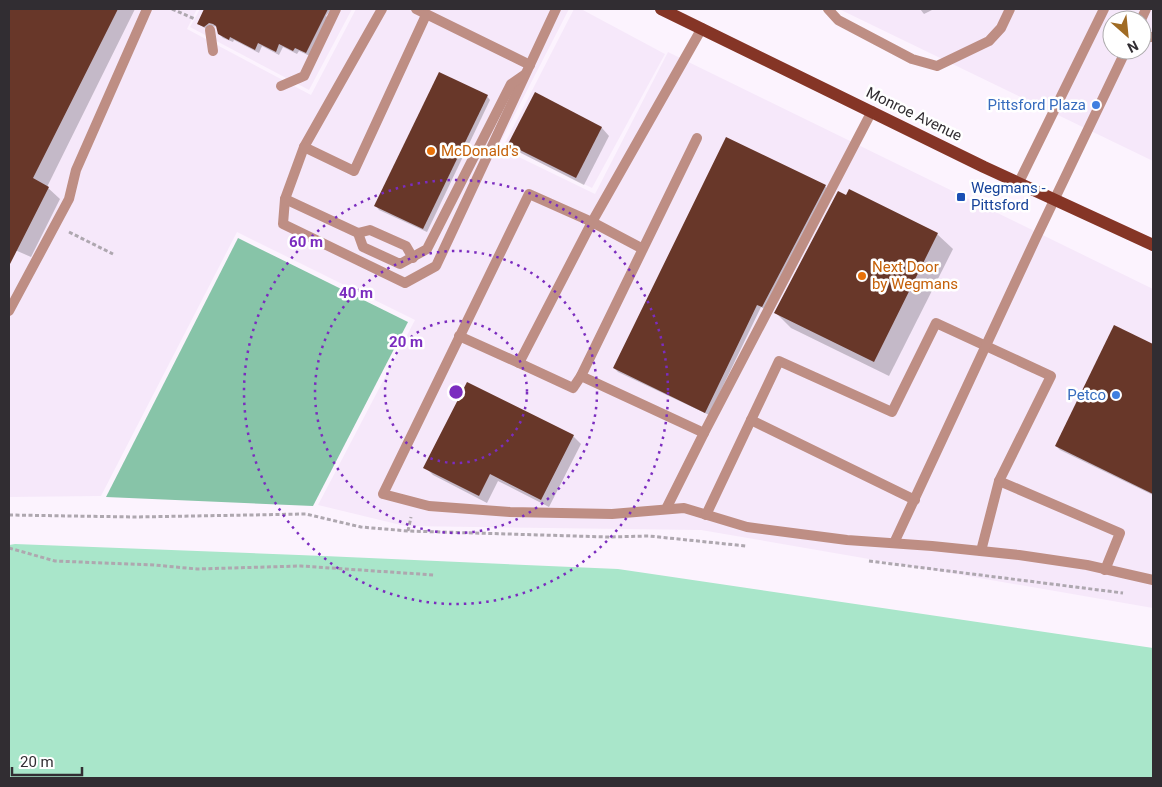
<svg xmlns="http://www.w3.org/2000/svg" width="1162" height="787" font-family="Roboto,sans-serif">
	<style>
		.built { fill: #f6e8fa; fill-rule: evenodd }
		.green { fill: #a9e6ca }
		.forest { fill: #87c4a8 }
		.shadow { fill: #0003 }
		.building { fill: #683729 }
		.lines { fill: none; stroke-linecap: round; stroke-linejoin: round }
		.path { stroke: #aea7af; stroke-width: 3; stroke-dasharray: 4 2.5; stroke-linecap: butt }
		.lane { stroke: #be8e84; stroke-width: 10 }
		.primary { stroke: #853526; stroke-width: 12 }
		.ring { fill: none; stroke: #7b2cbf; stroke-width: 2.5; stroke-dasharray: 2.5 5 }
		.shop-dot { fill: #3f7fe0; stroke: #fff; stroke-width: 2 }
		.food-dot { fill: #e8710a; stroke: #fff; stroke-width: 2 }
		.transit-dot { fill: #1a4fb4; stroke: #fff; stroke-width: 2 }
		.labels { text-anchor: middle; dominant-baseline: central; stroke-width: 5; stroke-linejoin: round; paint-order: stroke }
		.shop-label { font-size: 15px; fill: #366cbe; stroke: #fff; text-anchor: end }
		.street-label { font-size: 15px; fill: #312d32; stroke: #fff }
		.food-label { font-size: 15px; fill: #c56008; stroke: #fff; text-anchor: start }
		.transit-label { font-size: 15px; fill: #164399; stroke: #fff; text-anchor: start }
		.centre { fill: #7b2cbf; stroke: #fff; stroke-width: 2.5 }
		.ring-label { font-size: 15px; text-anchor: middle; font-weight: bold; fill: #7b2cbf; stroke: #fff; stroke-width: 5; stroke-linejoin: round; paint-order: stroke }
	</style>
	<rect width="100%" height="100%" fill="#fcf3fe"/>
	<!-- built -->
	<g class="built">
		<polygon points="9,9 197,9 187,29 311,95 356,9 569,9 498,147 595,194 668,52 1153,289 1153,608 701,530 405,526 318,505 415,320 237,232 101,496 9,497"/>
		<polygon points="200,9 352,9 309,90 190,27"/>
		<polygon points="574,9 581,9 665,54 592,188 504,145"/>
		<path d="M839,9H1153V161ZM1112,20H1142V50H1112Z"/>
	</g>
	<!-- green -->
	<polygon class="green" points="15,544 324,556 618,569 1153,648 1153,778 9,778 9,545"/>
	<!-- forest -->
	<polygon class="forest" points="238,238 408,322 313,506 106,497"/>
	<!-- shadow -->
	<g class="shadow">
		<polygon points="9,9 135,9 47,187 60,199 31,257 15,250 9,265"/>
		<polygon points="206,9 331,9 326,16 329,19 310,56 299,51 297,54 283,47 279,55 262,46 259,53 234,40 233,42 223,38 219,34 217,27 213,26 208,30 198,24"/>
		<polygon points="920,9 934,9 924,14"/>
		<polygon points="535,94 602,128 609,136 584,185 517,151 510,144"/>
		<polygon points="487,96 490,100 427,232 379,210 376,206"/>
		<polygon points="825,186 828,190 766,310 761,307 709,415 618,372 614,368"/>
		<polygon points="937,234 953,249 889,376 791,328 776,313"/>
		<polygon points="1114,327 1153,346 1153,495 1060,450 1056,446"/>
		<polygon points="573,436 581,444 549,507 498,481 487,503 433,475 425,467"/>
	</g>
	<!-- building -->
	<g class="building">
		<polygon points="9,9 118,9 33,178 49,187 9,266"/>
		<polygon points="204,9 328,9 306,53 295,48 293,51 279,44 276,52 258,43 255,50 230,37 229,40 218,34 216,26 213,24 209,23 204,27 197,24"/>
		<polygon points="439,72 488,95 423,229 374,206"/>
		<polygon points="535,92 602,127 576,178 508,144"/>
		<polygon points="726,137 826,185 762,307 757,305 705,413 613,368"/>
		<polygon points="849,189 938,233 874,362 774,313 838,191 846,195"/>
		<polygon points="1114,325 1153,344 1153,494 1055,446"/>
		<polygon points="467,382 574,435 541,500 490,474 479,496 423,468"/>
	</g>
	<g class="lines">
		<!-- path -->
		<g class="path">
			<polyline points="172,9 195,19"/>
			<polyline points="69,232 113,254"/>
			<polyline points="9,515 135,517 306,514 361,527 408,531 608,537 649,536 746,546"/>
			<polyline points="408,531 411,517"/>
			<polyline points="9,548 55,561 154,565 197,569 301,566 434,575"/>
			<polyline points="869,561 1123,593"/>
		</g>
		<!-- lane -->
		<g class="lane">
			<polyline points="382,9 304,147 285,199 283,224 405,283 436,266 556,9"/>
			<polyline points="416,9 530,65"/>
			<polyline points="828,9 838,20 912,59 937,66 989,41 1001,28 1010,9"/>
			<polyline points="1141,20 1146,9"/>
			<polyline points="702,28 592,222 529,194 383,494 429,506 510,512 612,514 684,508 747,527 847,540 932,546 1019,555 1087,565 1153,580"/>
			<polyline points="210,30 213,51"/>
			<polyline points="1142,37 1153,37"/>
			<polyline points="281,86 304,76 336,9"/>
			<polyline points="304,147 354,171 426,15"/>
			<polyline points="1019,182 1104,9"/>
			<polyline points="285,199 358,233 363,247 400,264 427,249 511,84 524,75"/>
			<polyline points="358,233 370,230 406,246 413,258"/>
			<polyline points="643,249 592,222 519,363 573,388 581,376 697,138"/>
			<polyline points="9,311 69,199 76,170 147,9"/>
			<polyline points="459,336 519,363"/>
			<polyline points="581,376 704,433 872,111"/>
			<polyline points="751,420 915,500"/>
			<polyline points="666,509 704,433"/>
			<polyline points="706,515 779,361 892,412 936,323 1051,376 999,481 1120,533 1105,570"/>
			<polyline points="894,543 1036,238 1126,50"/>
			<polyline points="981,551 999,481"/>
		</g>
		<!-- primary -->
		<polyline class="primary" points="661,9 984,167 1153,245"/>
	</g>
	<!-- distance rings -->
	<g class="ring">
		<circle cx="456" cy="392" r="71"/>
		<circle cx="456" cy="392" r="141"/>
		<circle cx="456" cy="392" r="212"/>
	</g>
	<!-- markers -->
	<g class="shop-dot">
		<circle cx="1096" cy="105" r="5"/>
		<circle cx="1116" cy="395" r="5"/>
	</g>
	<g class="food-dot">
		<circle cx="431" cy="151" r="5"/>
		<circle cx="862" cy="276" r="5"/>
	</g>
	<rect class="transit-dot" x="956" y="192" width="10" height="10" rx="2.5"/>
	<g class="labels">
		<!-- shop labels -->
		<g class="shop-label">
			<text x="1086" y="105">Pittsford Plaza</text>
			<text x="1106" y="395">Petco</text>
		</g>
		<!-- street labels -->
		<g class="street-label">
			<text transform="translate(914 114) rotate(26)">Monroe Avenue</text>
		</g>
		<!-- food labels -->
		<g class="food-label">
			<text x="441" y="151">McDonald's</text>
			<text x="872" y="267">Next Door<tspan x="872" dy="17">by Wegmans</tspan></text>
		</g>
		<!-- transit labels -->
		<g class="transit-label">
			<text x="971" y="188">Wegmans -<tspan x="971" dy="17">Pittsford</tspan></text>
		</g>
	</g>
	<circle cx="456" cy="392" r="8" class="centre"/>
	<g class="ring-label">
		<text x="306" y="247">60 m</text>
		<text x="356" y="298">40 m</text>
		<text x="406" y="347">20 m</text>
	</g>
	<!-- border -->
	<rect width="1162" height="787" fill="none" stroke="#312d32" stroke-width="20"/>
	<!-- north arrow -->
	<g transform="translate(1127 35) rotate(153)"><circle r="24" fill="#ffffff" stroke="#adabad"/>
	<path d="M0-4L9 19L0 12L-9 19Z" fill="#a06b24"/>
	<text y="-8" font-size="14" font-weight="bold" text-anchor="middle" fill="#312d32">N</text>
	</g>
	<!-- scale -->
	<path d="M12 767v8h70v-8" fill="none" stroke="#312d32" stroke-width="2.5"/>
	<text x="20" y="767" font-size="15" fill="#312d32" stroke="#ffffff" stroke-width="4" paint-order="stroke">20 m</text>
</svg>
